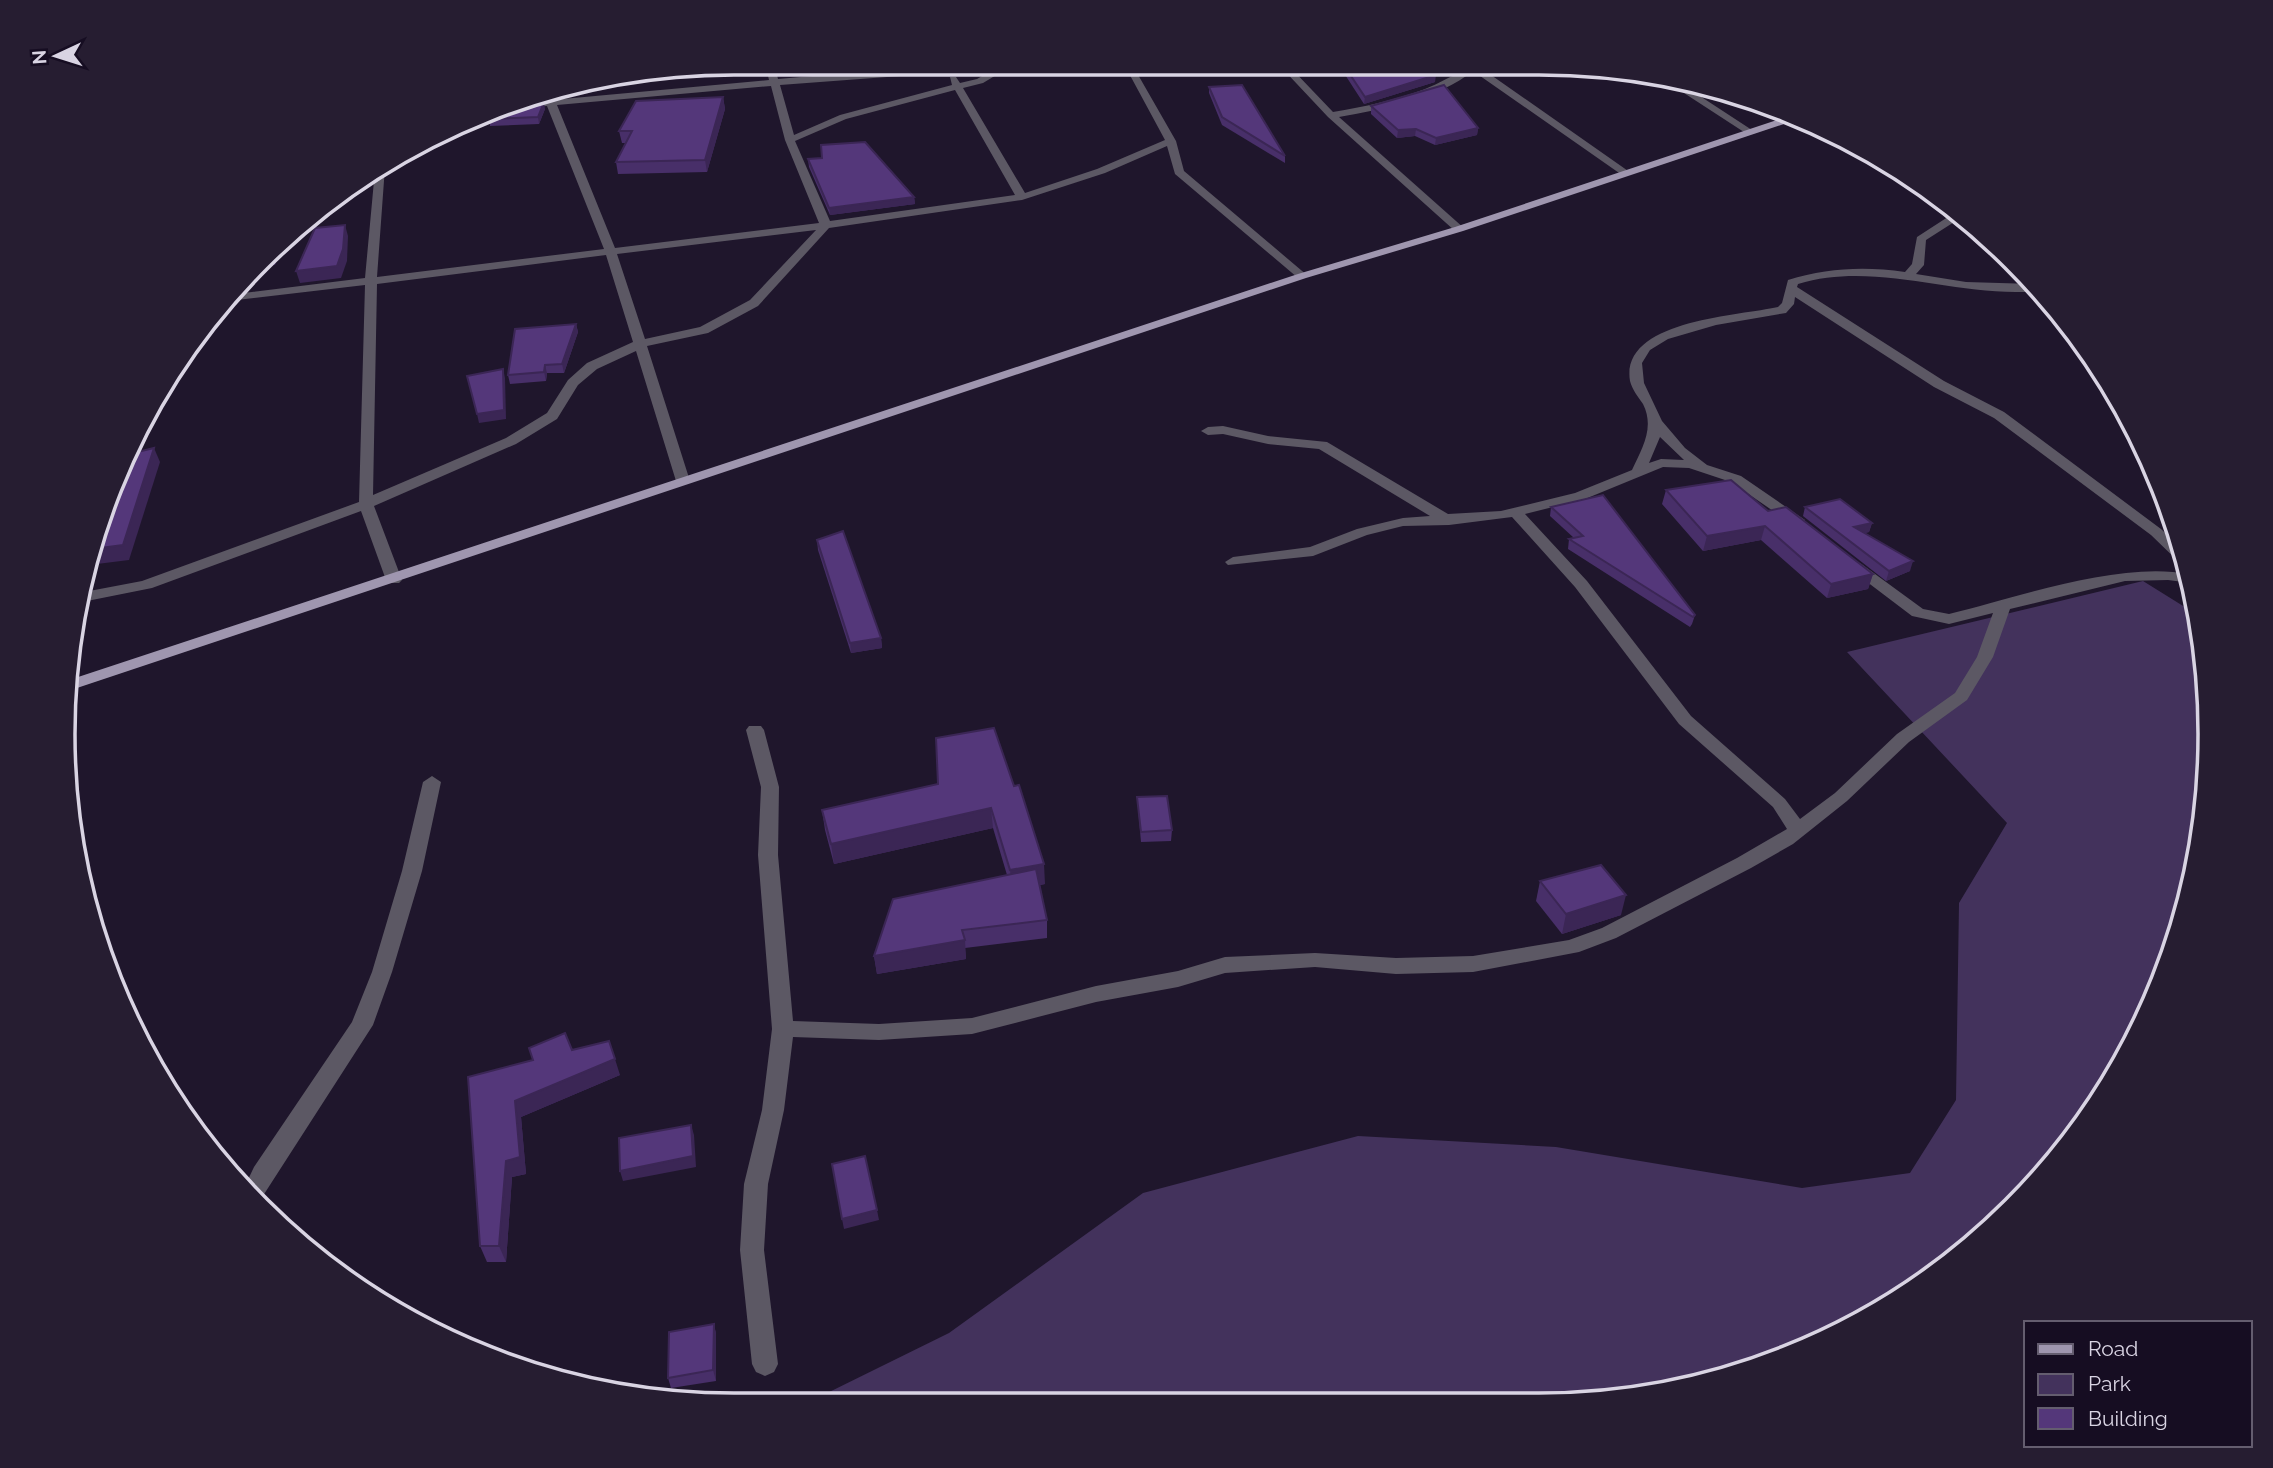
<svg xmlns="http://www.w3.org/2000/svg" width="2273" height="1468" font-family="Raleway,sans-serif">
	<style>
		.green { fill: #43325c }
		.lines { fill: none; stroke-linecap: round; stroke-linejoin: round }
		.minor { fill: #5c5864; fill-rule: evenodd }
		.major { fill: #9f96af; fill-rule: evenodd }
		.wall { fill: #482f69 }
		.shaded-wall { fill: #3b2655 }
		.building { fill: #54377a; stroke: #3b2655; stroke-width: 2 }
		.rim { fill: none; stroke: #d9d4e3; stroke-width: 3.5 }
	</style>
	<rect width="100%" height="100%" fill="#1f162c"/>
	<!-- green -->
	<polygon class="green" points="2143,581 2196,614 2209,690 2204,821 2175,949 2120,1069 2044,1176 1948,1266 1836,1336 1713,1382 1582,1404 813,1400 949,1333 1143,1193 1358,1136 1556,1147 1802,1188 1910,1173 1956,1100 1959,903 2007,823 1847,652"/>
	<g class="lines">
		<!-- minor -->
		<g class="minor">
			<path d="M765,63H774L778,79L892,69L1019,65L1008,68L983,83L963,88L1025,193L1097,169L1165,140L1125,66H1133L1176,141L1184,171L1308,276L1298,278L1175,174L1167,146L1105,173L1022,200L829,228L758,306L708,333L647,346L690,481L688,484H678L676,481L636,351L597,369L578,385L557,419L516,444L374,506L402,580L399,583H389L386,580L361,511L152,588L82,602L84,592L142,581L359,502L365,285L228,301L235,294L365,278L375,170L384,165L385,167L377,277L604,249L547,106L498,109L508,104L769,80ZM994,69L977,79L960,83L956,77H950L952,85L840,115L794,135L780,85ZM771,86L785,140L819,223L615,248L557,105ZM955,90L1015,195L830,221L795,141L846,119ZM816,230L750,300L700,327L645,339L617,254ZM606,255L633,342L587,363L568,380L547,413L506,438L373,495L377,284Z"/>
			<path d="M1281,67H1290L1333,112C1364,107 1395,100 1425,89C1444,82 1461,68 1481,68L1631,173L1622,175L1473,71C1438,99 1382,109 1339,117L1465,229L1455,231L1328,117Z"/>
			<polygon points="1664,80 1680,83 1755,132 1747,134"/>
			<path d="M1954,213L1962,217L1926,240L1924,265L1916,274L1966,282L2033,284L2039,291C1958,299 1878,260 1798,284L1797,287L1944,381L2004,412L2161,529L2183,550L2188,566L2182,565L2151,535L1994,418L1934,387L1795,297L1794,304L1786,313L1716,325L1668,339L1650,350L1642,363L1644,383L1662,421L1685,448L1707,465L1741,476L1805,520V526H1795L1731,482L1689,468L1663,467L1585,499L1525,514L1587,581L1691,716L1785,799L1800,819L1835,793L1897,734L1955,693L1977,657L1993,613L1949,624L1912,616L1850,569L1847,566L1850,563H1860L1923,609L1949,614C2020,597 2118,561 2189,574L2191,583L2168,580L2125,581L2010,609L1993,657L1967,700L1909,742L1847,801L1793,844L1751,868L1616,938L1579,952L1473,972L1396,974L1315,967L1225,973L1178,987L1096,1002L972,1034L879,1040L793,1037L784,1110L768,1184L764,1250L778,1364L774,1372L765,1376L756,1372L752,1364L740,1250L744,1184L762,1110L772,1029L758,855L761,787L746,730L749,726H761L764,730L779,787L778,855L793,1021L879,1024L972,1018L1096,986L1178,971L1225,957L1315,953L1396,958L1473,956L1569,940L1602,928L1737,858L1787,829L1773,807L1679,724L1575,587L1512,517L1449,525L1403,526L1367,535L1313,556L1228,565L1225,562L1233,557L1310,547L1357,529L1403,518L1430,516L1319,449L1268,444L1223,434L1208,435L1201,431L1208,427L1223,426L1268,436L1327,442L1448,514L1501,511L1575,493L1632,470C1642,448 1655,428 1643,404C1638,397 1632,389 1630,381C1620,320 1738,316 1778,307L1782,303L1788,280C1827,268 1864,266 1905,272L1912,264L1917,237ZM1660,437L1684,460L1661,459L1649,463Z"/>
			<polygon points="432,776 441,782 422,871 392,972 373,1025 259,1202 245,1186 254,1167 352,1022 372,972 402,871 423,782"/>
		</g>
		<!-- major -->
		<polygon class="major" points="1795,114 1802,118 1463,231 1306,278 65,692 66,681 1298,274 1455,227"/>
	</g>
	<!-- wall -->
	<g class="wall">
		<polygon points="1340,67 1450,68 1450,72 1435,74 1435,82 1364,104"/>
		<polygon points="1209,87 1285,156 1285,163 1222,125 1209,93"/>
		<polygon points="723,97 725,109 707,172 618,174 616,162 626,143 622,143 619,131"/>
		<polygon points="508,104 545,109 539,124 490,126 490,123 468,123"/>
		<polygon points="1371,106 1478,128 1477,135 1435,145 1415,136 1397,138 1371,114"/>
		<polygon points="808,159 914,197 915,204 830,215 809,167"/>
		<polygon points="576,324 578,332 564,373 547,373 546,381 510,384 508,375"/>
		<polygon points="1666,490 1768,511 1873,574 1868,589 1827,598 1761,540 1703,551 1662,504"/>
		<polygon points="1551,507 1695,615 1692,624 1690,627 1568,549 1569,539 1574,538 1550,516"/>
		<polygon points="1805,507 1872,523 1869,532 1865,533 1910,571 1886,581 1803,516"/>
		<polygon points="817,540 881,638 882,648 851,653 818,550"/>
		<polygon points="994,728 1045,884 1040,885 1047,920 1047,938 965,948 966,959 877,974 874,956 1007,875 993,828 834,864 825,830 822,810 938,784"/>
		<polygon points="1137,797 1172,830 1171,841 1141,842"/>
		<polygon points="1540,881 1621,915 1562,934 1536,901"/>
		<polygon points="529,1048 572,1050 620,1075 521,1117 526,1174 512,1177 506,1262 487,1262 480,1246 533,1061"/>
		<polygon points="714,1324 716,1334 716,1381 671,1388 668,1378"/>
	</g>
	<!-- shaded-wall -->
	<g class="shaded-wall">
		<polygon points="840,64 838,71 826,72 825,65"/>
		<polygon points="1430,68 1450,68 1450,72 1430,74"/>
		<polygon points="1436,75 1435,82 1364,104 1365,97"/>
		<polygon points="553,93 553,95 515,100 519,98"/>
		<polygon points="723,97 725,109 707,172 705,160"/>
		<polygon points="544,102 545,109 539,124 538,117"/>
		<polygon points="1478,128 1477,135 1435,145 1436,138"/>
		<polygon points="1416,129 1415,136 1397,138 1398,130"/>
		<polygon points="914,197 915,204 830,215 829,208"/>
		<polygon points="345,225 348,236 347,261 341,278 300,283 296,271"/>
		<polygon points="281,251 275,265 265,266"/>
		<polygon points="576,324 578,332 564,373 562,364"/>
		<polygon points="545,365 547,373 546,381 544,372"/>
		<polygon points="503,369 505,378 506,419 479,423 477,414"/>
		<polygon points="154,448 160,462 129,560 89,565 93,549"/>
		<polygon points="1872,523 1869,532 1851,536 1854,527"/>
		<polygon points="1765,526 1761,540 1703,551 1707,536"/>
		<polygon points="1913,561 1910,571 1886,581 1889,571"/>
		<polygon points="1873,574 1868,589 1827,598 1831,584"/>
		<polygon points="881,638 882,648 851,653 850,643"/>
		<polygon points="991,808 993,828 834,864 831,844"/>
		<polygon points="1044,864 1045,884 1012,890 1010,870"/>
		<polygon points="1626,895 1621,915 1562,934 1566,914"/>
		<polygon points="965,940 966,959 877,974 874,956"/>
		<polygon points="615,1059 620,1075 521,1117 526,1174 512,1177 506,1262 499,1246 506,1161 515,1101"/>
		<polygon points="691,1125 694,1135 696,1167 623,1181 620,1171"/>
		<polygon points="877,1210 879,1220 844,1229 842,1219"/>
		<polygon points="714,1324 716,1334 716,1381 713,1370"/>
	</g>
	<!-- building -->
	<g class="building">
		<polygon points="1345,67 1430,68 1436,75 1365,97"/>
		<polygon points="1242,85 1285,156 1222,117 1209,87"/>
		<polygon points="1444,85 1478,128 1436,138 1416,129 1398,130 1371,106"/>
		<polygon points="723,97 705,160 616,162 632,131 619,131 636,101"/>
		<polygon points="544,102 538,117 489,119 490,116 484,116 508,104"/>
		<polygon points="865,142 914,197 829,208 808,159 822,158 821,145"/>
		<polygon points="345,225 343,249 337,266 296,271 315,228"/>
		<polygon points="576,324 562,364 545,365 544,372 508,375 515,329"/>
		<polygon points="503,369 504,410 477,414 467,376"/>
		<polygon points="154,448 123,545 93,549 99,518 133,453"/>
		<polygon points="1731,480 1768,511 1786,507 1873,574 1831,584 1765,526 1707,536 1666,490"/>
		<polygon points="1603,495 1695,615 1693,617 1569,539 1583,536 1551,507"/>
		<polygon points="1840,499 1872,523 1854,527 1913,561 1889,571 1805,507"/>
		<polygon points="843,531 881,638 850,643 817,540"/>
		<polygon points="994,728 1014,786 1019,785 1044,864 1010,870 991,808 831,844 822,810 938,784 936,738"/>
		<polygon points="1167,796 1172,830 1141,832 1137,797"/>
		<polygon points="1601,865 1626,895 1566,914 1540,881"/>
		<polygon points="1036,869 1047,920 962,930 965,940 874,956 893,899"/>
		<polygon points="565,1033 572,1050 609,1041 615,1059 515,1101 520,1157 506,1161 499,1246 480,1246 468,1077 533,1060 529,1048"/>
		<polygon points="691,1125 693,1156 620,1171 619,1138"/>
		<polygon points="865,1156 877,1210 842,1219 832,1164"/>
		<polygon points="714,1324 713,1370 668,1378 669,1332"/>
	</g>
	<!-- crop -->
	<path d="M0 0H2273V1468H0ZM734 75H1539A659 659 0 0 1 2198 734V734A659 659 0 0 1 1539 1393H734A659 659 0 0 1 75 734V734A659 659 0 0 1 734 75Z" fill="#261d31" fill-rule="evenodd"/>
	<path class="rim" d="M734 75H1539A659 659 0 0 1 2198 734V734A659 659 0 0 1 1539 1393H734A659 659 0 0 1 75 734V734A659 659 0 0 1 734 75Z"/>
	<!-- legend -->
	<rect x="2024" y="1321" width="228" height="126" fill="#160d22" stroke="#645d6f" stroke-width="2"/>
	<rect x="2038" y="1344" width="35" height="10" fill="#9f96af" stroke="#645d6f" stroke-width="2"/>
	<text x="2088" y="1356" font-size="21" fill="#d9d4e3">Road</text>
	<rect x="2038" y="1374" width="35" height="21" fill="#43325c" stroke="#645d6f" stroke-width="2"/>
	<text x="2088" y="1391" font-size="21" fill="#d9d4e3">Park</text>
	<rect x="2038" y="1408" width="35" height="21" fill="#54377a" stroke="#645d6f" stroke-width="2"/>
	<text x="2088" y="1426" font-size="21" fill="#d9d4e3">Building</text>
	<!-- north arrow -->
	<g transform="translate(56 56) rotate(266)" stroke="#160d22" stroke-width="5" paint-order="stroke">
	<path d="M0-5L12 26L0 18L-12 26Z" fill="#d9d4e3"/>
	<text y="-10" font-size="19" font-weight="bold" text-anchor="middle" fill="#d9d4e3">N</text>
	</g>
</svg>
